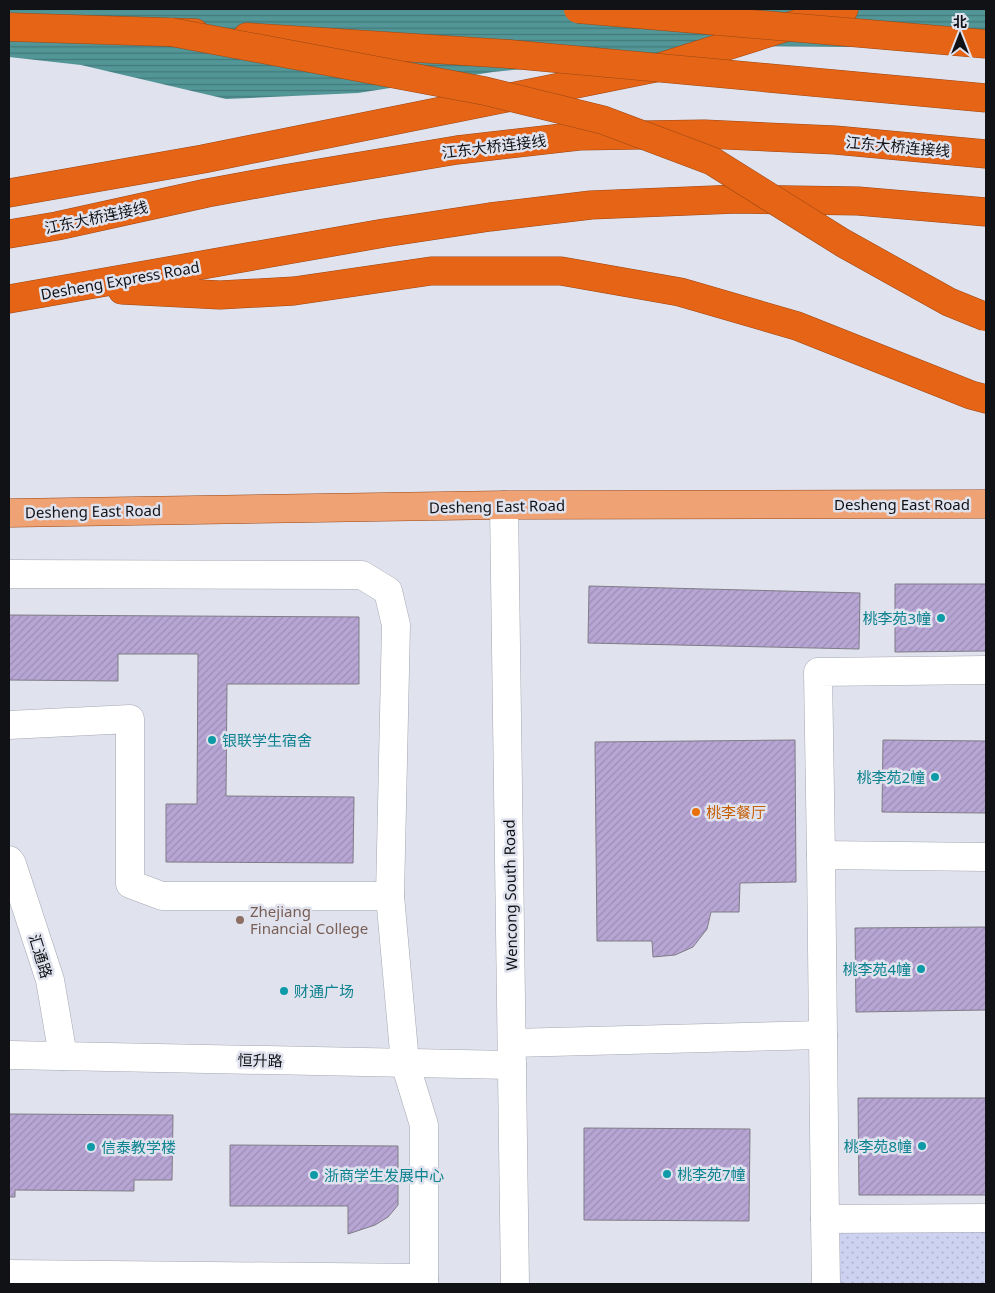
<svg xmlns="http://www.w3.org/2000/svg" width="995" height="1293" font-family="'Noto Sans','Noto Sans SC',sans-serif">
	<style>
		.grass { fill: url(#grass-dots) }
		.water { fill: url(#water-rules) }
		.building { fill: url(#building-hatch); stroke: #7f7c86 }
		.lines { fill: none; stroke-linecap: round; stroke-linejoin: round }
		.minor-casing { stroke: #a5a7b2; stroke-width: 29 }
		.major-casing { stroke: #9b4715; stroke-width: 29 }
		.highway-casing { stroke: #9b4715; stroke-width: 29 }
		.minor { stroke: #fff; stroke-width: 28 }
		.major { stroke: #efa273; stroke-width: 28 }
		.highway { stroke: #e56415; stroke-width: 28 }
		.highway-bridge-casing { stroke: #9b4715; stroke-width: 29; stroke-linecap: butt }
		.highway-bridge { stroke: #e56415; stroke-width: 28 }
		.culture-dot { fill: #0f9aa8; stroke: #e0e2ee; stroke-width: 2 }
		.food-dot { fill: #e8710a; stroke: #e0e2ee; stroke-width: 2 }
		.education-dot { fill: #8d6e63; stroke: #e0e2ee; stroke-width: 2 }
		.labels { text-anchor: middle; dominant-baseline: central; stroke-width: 5; stroke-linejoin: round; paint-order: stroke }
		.street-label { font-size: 15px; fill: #111216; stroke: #e0e2ee }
		.culture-label { font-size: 15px; fill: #0d838f; stroke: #e0e2ee; text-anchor: start }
		.food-label { font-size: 15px; fill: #c56008; stroke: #e0e2ee; text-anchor: start }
		.education-label { font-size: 15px; fill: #785e54; stroke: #e0e2ee; text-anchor: start }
	</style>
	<defs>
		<pattern id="grass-dots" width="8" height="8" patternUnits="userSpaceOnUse" patternTransform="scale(1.25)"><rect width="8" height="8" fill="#cdd2f0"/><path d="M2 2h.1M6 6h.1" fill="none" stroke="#afb3cd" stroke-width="1.8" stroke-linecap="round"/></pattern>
		<pattern id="water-rules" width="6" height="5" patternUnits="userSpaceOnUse" patternTransform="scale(1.25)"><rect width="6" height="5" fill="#529697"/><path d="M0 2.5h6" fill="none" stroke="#43797a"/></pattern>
		<pattern id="building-hatch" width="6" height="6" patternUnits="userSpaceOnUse" patternTransform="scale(1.25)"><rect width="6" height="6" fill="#b7a5d4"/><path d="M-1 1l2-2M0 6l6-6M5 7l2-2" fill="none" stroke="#9c8db5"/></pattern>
	</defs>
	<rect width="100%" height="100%" fill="#e0e2ee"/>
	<!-- grass -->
	<polygon class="grass" points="986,1226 986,1284 837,1284 837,1228"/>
	<!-- water -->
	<polygon class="water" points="9,9 986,9 986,48 747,46 493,72 358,93 226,99 81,65 9,57"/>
	<!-- building -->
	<g class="building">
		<polygon points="895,584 986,584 986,651 895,652"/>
		<polygon points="589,586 860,593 859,649 588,643"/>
		<polygon points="9,615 359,617 359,684 227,684 226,796 354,797 353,863 166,862 166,804 197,804 198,654 118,654 118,681 9,680"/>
		<polygon points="795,740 796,882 740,883 739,912 711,912 707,929 693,947 675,955 653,957 652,941 597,941 595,742"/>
		<polygon points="883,740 986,741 986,813 882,812"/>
		<polygon points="986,927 986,1010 856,1012 855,928"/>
		<polygon points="858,1098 986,1098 986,1195 859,1195"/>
		<polygon points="9,1114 173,1115 172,1180 134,1180 134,1191 15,1190 15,1197 9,1197"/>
		<polygon points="584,1128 750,1129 749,1221 584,1220"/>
		<polygon points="230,1145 398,1146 398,1205 388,1217 375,1225 348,1234 348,1206 230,1206"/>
	</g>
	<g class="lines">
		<defs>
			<g id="minor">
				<polyline points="504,505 515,1284"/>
				<polyline points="9,574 362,575 388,591 396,625 390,896 405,1063 424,1125 424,1284"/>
				<polyline points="9,725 130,719 130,884 162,896 390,896"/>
				<polyline points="821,855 818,672 986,670"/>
				<polyline points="986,857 821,855 825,1219 986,1218"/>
				<polyline points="9,860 12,864 50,980 63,1056"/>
				<polyline points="512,1043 823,1035"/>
				<polyline points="9,1055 512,1065"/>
				<polyline points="825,1219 826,1284"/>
				<polyline points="9,1274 424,1278"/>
			</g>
			<polyline id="major" points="9,513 504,505 986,504"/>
			<g id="highway">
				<polyline points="9,27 195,33"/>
				<polyline points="247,37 509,54"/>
				<polyline points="9,193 203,159 660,67 844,9"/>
				<polyline points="9,234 57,226 207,193 284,179 457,150 579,136 704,134 835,140 986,154"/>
				<polyline points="122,290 220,295 294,291 431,271 561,271 680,292 797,326 971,395 986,399"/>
				<polyline points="9,299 384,233 490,217 591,205 737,199 858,201 986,212"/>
			</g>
		</defs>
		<!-- minor casing -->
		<use href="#minor" class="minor-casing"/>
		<!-- major casing -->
		<use href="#major" class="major-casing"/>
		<!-- highway casing -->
		<use href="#highway" class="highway-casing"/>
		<!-- minor -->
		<use href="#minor" class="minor"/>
		<!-- major -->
		<use href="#major" class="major"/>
		<!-- highway -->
		<use href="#highway" class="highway"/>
		<defs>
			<g id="highway-bridge">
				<polyline points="578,9 986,44"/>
				<polyline points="171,32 485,91 603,120 712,161 843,243 949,302 986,317"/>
				<polyline points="509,54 986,98"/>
			</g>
		</defs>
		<!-- highway-bridge casing -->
		<use href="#highway-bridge" class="highway-bridge-casing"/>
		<!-- highway-bridge -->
		<use href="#highway-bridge" class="highway-bridge"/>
	</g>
	<!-- markers -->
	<g class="culture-dot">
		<circle cx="941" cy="618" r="5"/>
		<circle cx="212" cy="740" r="5"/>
		<circle cx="935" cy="777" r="5"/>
		<circle cx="921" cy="969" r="5"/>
		<circle cx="284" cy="991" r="5"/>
		<circle cx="922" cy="1146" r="5"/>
		<circle cx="91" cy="1147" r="5"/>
		<circle cx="667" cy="1174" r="5"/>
		<circle cx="314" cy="1175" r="5"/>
	</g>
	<circle class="food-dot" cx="696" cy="812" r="5"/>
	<circle class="education-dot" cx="240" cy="920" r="5"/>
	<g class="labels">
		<!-- street labels -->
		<g class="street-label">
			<text transform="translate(494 146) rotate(-7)">江东大桥连接线</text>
			<text transform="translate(898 146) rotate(5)">江东大桥连接线</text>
			<text transform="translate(96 217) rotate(-12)">江东大桥连接线</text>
			<text transform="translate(120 280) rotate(-10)">Desheng Express Road</text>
			<text x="902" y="504">Desheng East Road</text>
			<text transform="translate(497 506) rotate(-1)">Desheng East Road</text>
			<text transform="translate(93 511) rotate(-1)">Desheng East Road</text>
			<text transform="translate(510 895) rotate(-91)">Wencong South Road</text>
			<text transform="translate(41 956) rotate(73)">汇通路</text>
			<text transform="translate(260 1060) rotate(1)">恒升路</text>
		</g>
		<!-- culture labels -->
		<g class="culture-label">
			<text x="931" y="618" text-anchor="end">桃李苑3幢</text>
			<text x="222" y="740">银联学生宿舍</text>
			<text x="925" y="777" text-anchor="end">桃李苑2幢</text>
			<text x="911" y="969" text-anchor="end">桃李苑4幢</text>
			<text x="294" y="991">财通广场</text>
			<text x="912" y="1146" text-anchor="end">桃李苑8幢</text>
			<text x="101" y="1147">信泰教学楼</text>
			<text x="677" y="1174">桃李苑7幢</text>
			<text x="324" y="1175">浙商学生发展中心</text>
		</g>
		<!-- food labels -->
		<g class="food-label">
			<text x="706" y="812">桃李餐厅</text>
		</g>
		<!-- education labels -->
		<g class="education-label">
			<text x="250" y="911">Zhejiang<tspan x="250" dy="17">Financial College</tspan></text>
		</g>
	</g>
	<!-- border -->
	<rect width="995" height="1293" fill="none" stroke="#111216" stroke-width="20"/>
	<!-- north arrow -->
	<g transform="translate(960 35)" stroke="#e0e2ee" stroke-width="4" paint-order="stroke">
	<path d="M0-4L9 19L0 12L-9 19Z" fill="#111216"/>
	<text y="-8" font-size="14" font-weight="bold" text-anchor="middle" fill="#111216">北</text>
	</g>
</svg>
